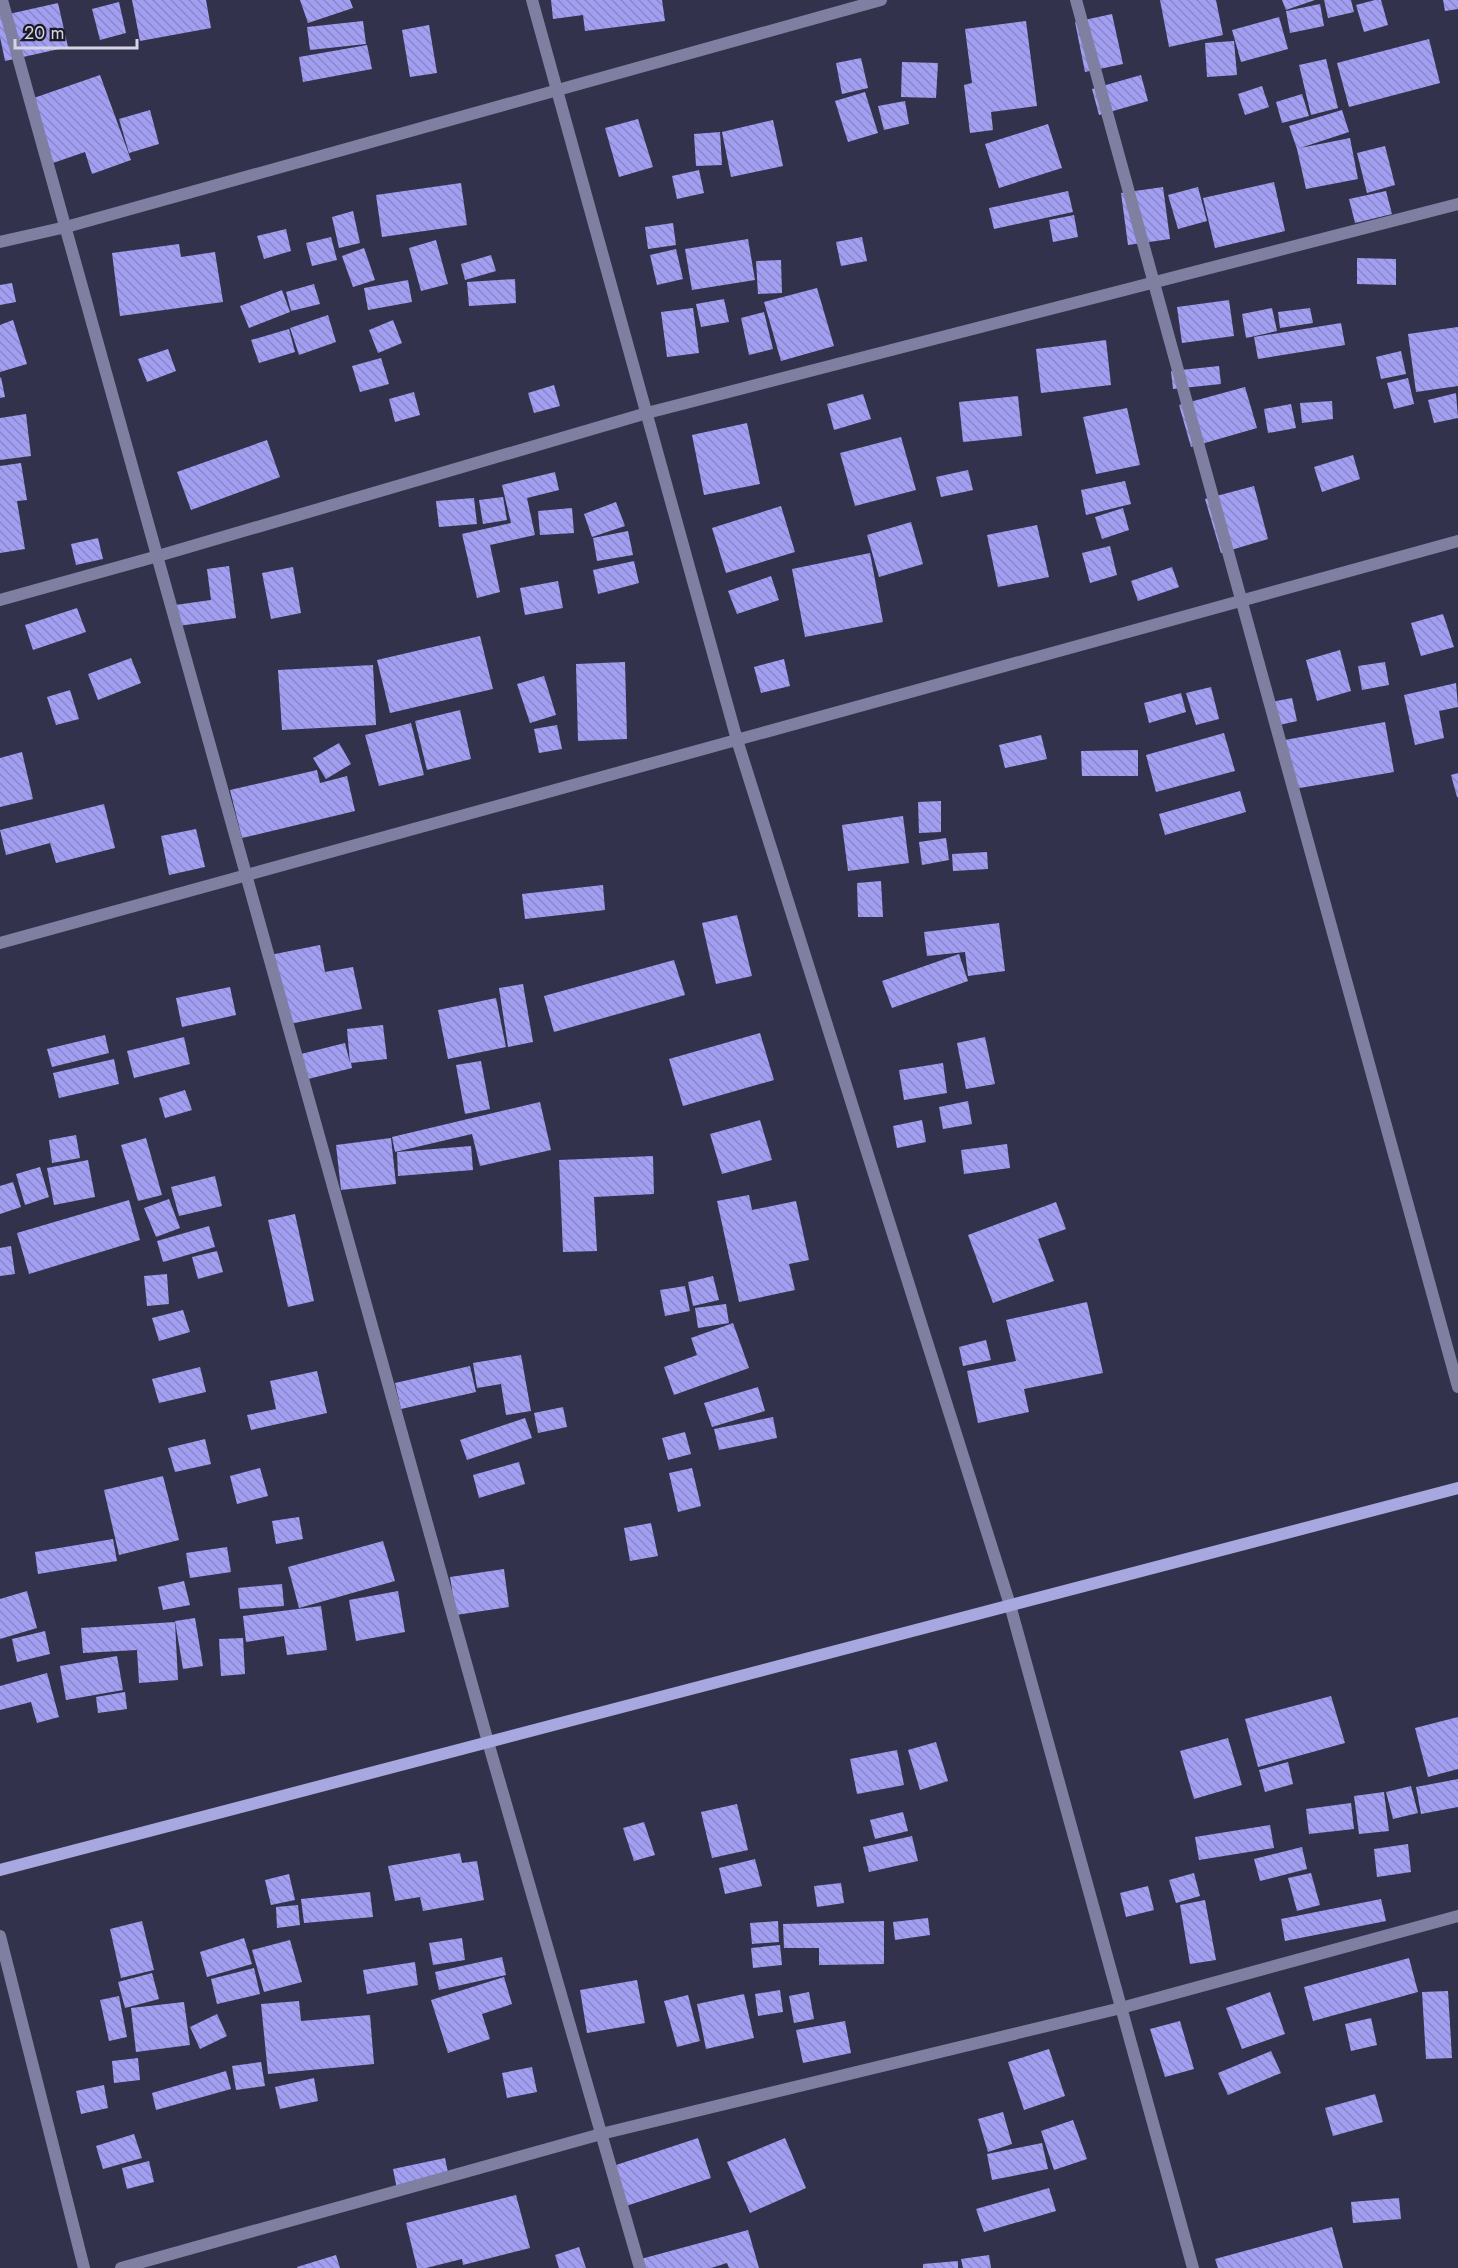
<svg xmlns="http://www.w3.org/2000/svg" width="1458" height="2268" font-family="Jost,sans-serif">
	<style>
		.building { fill: url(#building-back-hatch) }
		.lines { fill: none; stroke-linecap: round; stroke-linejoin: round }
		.street { stroke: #7f7fa2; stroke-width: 12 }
		.secondary { stroke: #a8a8e0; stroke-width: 12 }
	</style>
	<defs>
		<pattern id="building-back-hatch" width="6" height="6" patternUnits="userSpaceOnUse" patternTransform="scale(1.5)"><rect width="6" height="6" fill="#a29ff2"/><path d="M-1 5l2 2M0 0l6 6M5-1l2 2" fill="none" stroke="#8a87c7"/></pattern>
	</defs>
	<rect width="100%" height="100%" fill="#32324c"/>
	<!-- building -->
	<g class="building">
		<polygon points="132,0 206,0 211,28 140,41"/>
		<polygon points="300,0 350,0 353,8 308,23"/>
		<polygon points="551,0 662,0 665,21 585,31 583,15 553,19"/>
		<polygon points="1160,0 1216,0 1223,35 1169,47"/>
		<polygon points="1282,0 1315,0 1286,10"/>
		<polygon points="1324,0 1351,0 1354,12 1328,18"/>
		<polygon points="1375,0 1381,0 1388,25 1364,32 1356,5"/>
		<polygon points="1443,0 1458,0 1458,9 1445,11"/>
		<polygon points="119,2 126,33 100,40 92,9"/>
		<polygon points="58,3 68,47 5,61 0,37 0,16"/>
		<polygon points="1320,4 1324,26 1290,33 1286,11"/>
		<polygon points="1112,14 1123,64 1085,72 1075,22"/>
		<polygon points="1279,17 1288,49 1241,62 1232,30"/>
		<polygon points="363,21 366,44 310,50 307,27"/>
		<polygon points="1026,21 1037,106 991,112 993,130 970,133 964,85 972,83 965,29"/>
		<polygon points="429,25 437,73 410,77 402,30"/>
		<polygon points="1429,39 1440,83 1349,107 1337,63"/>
		<polygon points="1234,41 1237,75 1207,77 1205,43"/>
		<polygon points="367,45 372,69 303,82 299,57"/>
		<polygon points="861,58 868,88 842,94 836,63"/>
		<polygon points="1326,59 1338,108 1311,115 1299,65"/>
		<polygon points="902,62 938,63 936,98 901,97"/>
		<polygon points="100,75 131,160 92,174 85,152 50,164 28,100"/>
		<polygon points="1141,75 1148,101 1099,115 1092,89"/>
		<polygon points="1262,86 1269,107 1245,115 1238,94"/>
		<polygon points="865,92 878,133 848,142 835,101"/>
		<polygon points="1302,94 1309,116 1282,123 1276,102"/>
		<polygon points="905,101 909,124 884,130 878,106"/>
		<polygon points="150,110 159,144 129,153 119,119"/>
		<polygon points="1342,110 1349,132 1300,148 1350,138 1358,179 1306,189 1297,149 1289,126"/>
		<polygon points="638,119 653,167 619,177 605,128"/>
		<polygon points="773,120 783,166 731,177 722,132"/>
		<polygon points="1048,124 1062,168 999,188 985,144"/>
		<polygon points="720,132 722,165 696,166 694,134"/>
		<polygon points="1385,146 1395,185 1367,193 1357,153"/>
		<polygon points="699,170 704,193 677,199 672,176"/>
		<polygon points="1274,182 1285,231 1215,248 1203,198"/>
		<polygon points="461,183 467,225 382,237 376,195"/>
		<polygon points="1163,187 1170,239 1128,245 1121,193"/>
		<polygon points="1198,187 1207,221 1178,229 1168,195"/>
		<polygon points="1068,191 1073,212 994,229 989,208"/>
		<polygon points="1386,191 1392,214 1355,223 1349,199"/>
		<polygon points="353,211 360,243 339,248 332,217"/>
		<polygon points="1074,215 1078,237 1053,242 1049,220"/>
		<polygon points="673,223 676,245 648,249 645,227"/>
		<polygon points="286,229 291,251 264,259 257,236"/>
		<polygon points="331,237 337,260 312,266 306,243"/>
		<polygon points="862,237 867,261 841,266 836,242"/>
		<polygon points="748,239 755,280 692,290 685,249"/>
		<polygon points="436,240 448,284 421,291 409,248"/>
		<polygon points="179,244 181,257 215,252 223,302 120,316 112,253"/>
		<polygon points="364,248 375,280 353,287 342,256"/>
		<polygon points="676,249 683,279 657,285 650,255"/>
		<polygon points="491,255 496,271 465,280 461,264"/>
		<polygon points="1357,258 1396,259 1396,285 1357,284"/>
		<polygon points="781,260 782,293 758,294 756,261"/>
		<polygon points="515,279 516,303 469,306 467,282"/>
		<polygon points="408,280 412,302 368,310 364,288"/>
		<polygon points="12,283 16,302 0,305 0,285"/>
		<polygon points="314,284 320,304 291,311 286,292"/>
		<polygon points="817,288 834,346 781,361 764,302"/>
		<polygon points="282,290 290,312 249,328 240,306"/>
		<polygon points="724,299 729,322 701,327 696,304"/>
		<polygon points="1229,300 1234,336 1182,343 1177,307"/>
		<polygon points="693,308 699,353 667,357 661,312"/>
		<polygon points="1272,308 1277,331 1246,338 1242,314"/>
		<polygon points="1310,308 1313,323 1280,328 1278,312"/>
		<polygon points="764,312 773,349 749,355 741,318"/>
		<polygon points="328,315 336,342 299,355 290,328"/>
		<polygon points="13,320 27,364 0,372 0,325"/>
		<polygon points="393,320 402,343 378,353 369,330"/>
		<polygon points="1341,323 1345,345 1258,359 1254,337"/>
		<polygon points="1458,327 1458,386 1416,392 1408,334"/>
		<polygon points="289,329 295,352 259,363 251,340"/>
		<polygon points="1106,340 1111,385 1041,393 1036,349"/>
		<polygon points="168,349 176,371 147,382 138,359"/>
		<polygon points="1401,351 1406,374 1381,379 1376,357"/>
		<polygon points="381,358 389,384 360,392 352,366"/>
		<polygon points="1219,366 1221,384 1173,389 1171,371"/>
		<polygon points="1,377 5,397 0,398 0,378"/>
		<polygon points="1408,378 1414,404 1394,409 1387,383"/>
		<polygon points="554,385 560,406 534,413 528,393"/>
		<polygon points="1245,387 1257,428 1191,447 1179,405"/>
		<polygon points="414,392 420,415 395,422 389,399"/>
		<polygon points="1456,393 1458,418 1434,423 1428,400"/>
		<polygon points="863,394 871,419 834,430 827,404"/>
		<polygon points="1018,396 1022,436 963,442 959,402"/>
		<polygon points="1332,401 1333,419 1302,423 1300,403"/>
		<polygon points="1291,404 1296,428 1268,433 1264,409"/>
		<polygon points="1127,408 1140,465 1096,474 1083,417"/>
		<polygon points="26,414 31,456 0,460 0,418"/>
		<polygon points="747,423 760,484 704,495 692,435"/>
		<polygon points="901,437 916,490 855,506 840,453"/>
		<polygon points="267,440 280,477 191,510 177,472"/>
		<polygon points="1353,455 1360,479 1322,492 1314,467"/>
		<polygon points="21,463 27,500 17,501 25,549 0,553 0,466"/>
		<polygon points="968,470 973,490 941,497 936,477"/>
		<polygon points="555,472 559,490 527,498 535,535 490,545 500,592 477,598 462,534 511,523 502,485"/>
		<polygon points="1125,481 1131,504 1086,515 1081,490"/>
		<polygon points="1254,486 1268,539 1221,553 1205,499"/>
		<polygon points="503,497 507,520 483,524 479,500"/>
		<polygon points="474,498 477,524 439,527 436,501"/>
		<polygon points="616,502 625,526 592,537 584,514"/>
		<polygon points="781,506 795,552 726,573 712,528"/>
		<polygon points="572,508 574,533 540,535 538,511"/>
		<polygon points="1123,508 1129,530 1102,539 1095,517"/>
		<polygon points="911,522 923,564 879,577 867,535"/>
		<polygon points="1037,525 1049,577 998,587 987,535"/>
		<polygon points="628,531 633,555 597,561 593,538"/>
		<polygon points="98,538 103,559 76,565 71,544"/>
		<polygon points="1110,546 1117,575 1090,583 1082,553"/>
		<polygon points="870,553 883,622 805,637 792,569"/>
		<polygon points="634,561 639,583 598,594 593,570"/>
		<polygon points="229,566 236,618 171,627 168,606 211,600 207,569"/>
		<polygon points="293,567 301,613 271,619 262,573"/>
		<polygon points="1172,567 1179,587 1138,601 1131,581"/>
		<polygon points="771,576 779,600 737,614 728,591"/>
		<polygon points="558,581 563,608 525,615 520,588"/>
		<polygon points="77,608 86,632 33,650 25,625"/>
		<polygon points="1443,614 1454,647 1421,656 1411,623"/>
		<polygon points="480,636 493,689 390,713 377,660"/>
		<polygon points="1340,650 1351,691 1317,701 1306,660"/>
		<polygon points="131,658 141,683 98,700 88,674"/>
		<polygon points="784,659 790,686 761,693 754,667"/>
		<polygon points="625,662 627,739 578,741 576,664"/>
		<polygon points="1385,662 1389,685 1362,690 1358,666"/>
		<polygon points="373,665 376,725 282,730 278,670"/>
		<polygon points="544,676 556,715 530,723 517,684"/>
		<polygon points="1456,683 1458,707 1439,711 1444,738 1415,745 1404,695"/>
		<polygon points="1211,687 1219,719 1196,725 1186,693"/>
		<polygon points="70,690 79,719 56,725 47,697"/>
		<polygon points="1181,693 1186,712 1149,723 1144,703"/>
		<polygon points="1292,698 1297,721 1271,727 1266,703"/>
		<polygon points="460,710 471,759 427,770 415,721"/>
		<polygon points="1385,722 1394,772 1288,790 1279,741"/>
		<polygon points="411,723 424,775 379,786 365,735"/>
		<polygon points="557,725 562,749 539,753 534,729"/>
		<polygon points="1224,733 1235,771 1156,792 1146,755"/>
		<polygon points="1041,735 1047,759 1005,768 999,745"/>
		<polygon points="339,743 351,764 326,779 313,758"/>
		<polygon points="1138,750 1138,776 1082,776 1081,751"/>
		<polygon points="22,752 33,799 0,807 0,758"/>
		<polygon points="317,770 320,783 347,776 355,811 242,838 230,790"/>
		<polygon points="1458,773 1458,797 1457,797 1451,775"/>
		<polygon points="1240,791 1246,812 1165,835 1159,814"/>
		<polygon points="941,801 941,832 919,833 918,802"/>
		<polygon points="104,804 115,848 56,863 50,843 6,855 0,830"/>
		<polygon points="903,816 909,863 848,871 842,825"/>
		<polygon points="196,829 205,867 169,875 161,836"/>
		<polygon points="946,838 949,860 922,865 919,842"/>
		<polygon points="987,852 988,869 953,871 952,854"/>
		<polygon points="881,881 883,917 858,917 857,883"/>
		<polygon points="603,885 605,910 525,919 522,894"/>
		<polygon points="737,915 752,976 716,984 702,923"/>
		<polygon points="999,923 1005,971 968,976 965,952 927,956 924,932"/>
		<polygon points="320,945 325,972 353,967 362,1009 285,1025 270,955"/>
		<polygon points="959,954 968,981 892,1008 882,981"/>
		<polygon points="674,960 685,995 554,1032 544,996"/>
		<polygon points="523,984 533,1042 508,1047 499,988"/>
		<polygon points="230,987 236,1015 182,1027 176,998"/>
		<polygon points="496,998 506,1047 448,1059 438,1010"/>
		<polygon points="383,1025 387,1059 351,1063 352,1068 304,1080 297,1055 345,1043 350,1063 347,1029"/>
		<polygon points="760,1033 774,1080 683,1106 669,1059"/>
		<polygon points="105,1035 109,1053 52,1067 47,1049"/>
		<polygon points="184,1037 190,1064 134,1078 127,1051"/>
		<polygon points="985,1037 995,1084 966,1089 957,1043"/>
		<polygon points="114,1059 119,1084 59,1098 53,1073"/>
		<polygon points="481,1061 490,1109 465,1114 456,1065"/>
		<polygon points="943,1063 947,1093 904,1100 899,1070"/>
		<polygon points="185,1090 192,1110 165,1118 159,1098"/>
		<polygon points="968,1101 972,1124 943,1129 939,1107"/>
		<polygon points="540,1102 551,1150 480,1166 472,1134 395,1152 392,1137"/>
		<polygon points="760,1120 772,1160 722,1174 710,1134"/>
		<polygon points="922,1120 926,1142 897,1148 893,1126"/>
		<polygon points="76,1135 80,1158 52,1163 49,1140"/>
		<polygon points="146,1138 162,1195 138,1201 121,1145"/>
		<polygon points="391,1138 396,1184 341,1190 336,1145"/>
		<polygon points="1007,1144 1010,1168 964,1174 961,1150"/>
		<polygon points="471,1146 473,1170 398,1176 397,1152"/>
		<polygon points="653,1156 654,1194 594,1197 597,1251 563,1252 559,1160"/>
		<polygon points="88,1160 95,1197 54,1205 47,1168"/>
		<polygon points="40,1167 49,1197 25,1205 16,1174"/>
		<polygon points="215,1176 222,1206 179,1216 171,1187"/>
		<polygon points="13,1182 21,1207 0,1214 0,1186"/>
		<polygon points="749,1195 752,1210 796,1201 809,1260 789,1264 795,1290 739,1302 717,1201"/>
		<polygon points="169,1199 180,1228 156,1237 144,1208"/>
		<polygon points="129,1200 140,1240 29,1274 17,1233"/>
		<polygon points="1056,1202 1066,1229 1038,1239 1054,1281 993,1303 968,1235"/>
		<polygon points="295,1214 314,1301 288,1307 268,1220"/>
		<polygon points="209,1226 215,1247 163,1262 157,1241"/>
		<polygon points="11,1246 15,1274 0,1276 0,1248"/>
		<polygon points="217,1251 223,1272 198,1279 192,1257"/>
		<polygon points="167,1274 169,1304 147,1306 144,1276"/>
		<polygon points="713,1276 719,1300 693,1306 688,1282"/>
		<polygon points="685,1286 690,1311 665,1316 660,1290"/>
		<polygon points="1087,1302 1103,1373 1024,1389 1029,1412 978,1423 967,1371 1016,1361 1006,1320"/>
		<polygon points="726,1304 729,1323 698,1328 695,1308"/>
		<polygon points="183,1310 190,1332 159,1341 152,1318"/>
		<polygon points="733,1323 749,1368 674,1395 664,1367 697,1355 691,1338"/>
		<polygon points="986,1340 991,1360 963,1366 959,1347"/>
		<polygon points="521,1355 531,1411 506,1415 501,1384 477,1388 473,1363"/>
		<polygon points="470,1366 476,1392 401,1409 395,1383"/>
		<polygon points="200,1367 206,1392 159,1403 152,1379"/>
		<polygon points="317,1371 327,1413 251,1430 247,1415 276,1409 270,1381"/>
		<polygon points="758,1387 765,1411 712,1427 704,1403"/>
		<polygon points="563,1407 567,1427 538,1433 534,1413"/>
		<polygon points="773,1417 777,1438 719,1450 714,1429"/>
		<polygon points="525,1418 532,1438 467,1460 460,1440"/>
		<polygon points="685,1432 691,1454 668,1460 662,1438"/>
		<polygon points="205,1439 211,1464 175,1472 168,1448"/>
		<polygon points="519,1462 525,1484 479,1498 473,1475"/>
		<polygon points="260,1468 268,1496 237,1504 230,1476"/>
		<polygon points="692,1468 701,1506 678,1512 669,1473"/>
		<polygon points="163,1476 179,1540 119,1555 104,1490"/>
		<polygon points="299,1517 303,1539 276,1544 272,1521"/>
		<polygon points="651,1523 658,1556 630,1561 624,1528"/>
		<polygon points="113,1539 117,1561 38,1574 35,1552"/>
		<polygon points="383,1541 395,1581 299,1608 288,1567"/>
		<polygon points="227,1547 231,1572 190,1578 186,1553"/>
		<polygon points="504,1569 509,1607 456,1615 450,1577"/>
		<polygon points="184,1581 190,1605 163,1610 158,1587"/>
		<polygon points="282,1584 284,1606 240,1609 238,1588"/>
		<polygon points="27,1591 37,1628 0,1639 0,1599"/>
		<polygon points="398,1591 405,1632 356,1641 349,1600"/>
		<polygon points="321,1606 327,1650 287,1655 284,1636 246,1642 243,1616"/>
		<polygon points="195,1618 203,1666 183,1669 175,1621"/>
		<polygon points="175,1622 178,1680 139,1683 137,1650 83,1653 81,1628"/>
		<polygon points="45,1631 50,1654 17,1662 12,1639"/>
		<polygon points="243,1638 245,1674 221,1676 219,1639"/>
		<polygon points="117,1656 123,1690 66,1700 60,1666"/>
		<polygon points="47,1673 59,1717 37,1723 31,1702 0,1710 0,1686"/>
		<polygon points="125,1692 127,1709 98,1713 96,1697"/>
		<polygon points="1331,1696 1345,1743 1258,1767 1245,1719"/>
		<polygon points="1458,1717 1458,1769 1428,1777 1415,1728"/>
		<polygon points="1228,1738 1242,1785 1194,1799 1180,1751"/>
		<polygon points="936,1742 948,1781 920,1790 908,1750"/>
		<polygon points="897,1750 904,1785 857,1794 850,1759"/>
		<polygon points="1288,1762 1293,1784 1265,1792 1259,1770"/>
		<polygon points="1458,1779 1458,1807 1421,1814 1416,1787"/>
		<polygon points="1411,1786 1418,1813 1393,1819 1386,1792"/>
		<polygon points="1384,1792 1389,1831 1359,1834 1354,1796"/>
		<polygon points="1351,1803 1354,1829 1309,1834 1306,1809"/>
		<polygon points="737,1804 748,1850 712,1858 701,1812"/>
		<polygon points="903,1812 908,1831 875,1839 870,1820"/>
		<polygon points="644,1822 655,1855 634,1861 623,1828"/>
		<polygon points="1270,1825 1274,1848 1199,1860 1195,1837"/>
		<polygon points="912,1836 918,1861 869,1872 863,1847"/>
		<polygon points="1408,1844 1411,1872 1377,1877 1374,1849"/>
		<polygon points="1302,1847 1307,1869 1260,1881 1254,1859"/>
		<polygon points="460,1853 462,1863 477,1861 484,1900 423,1911 420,1897 395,1901 388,1866"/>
		<polygon points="755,1859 762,1886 725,1894 719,1868"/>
		<polygon points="1194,1873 1200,1896 1176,1903 1169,1880"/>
		<polygon points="1311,1873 1320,1905 1297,1911 1288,1878"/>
		<polygon points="289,1874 295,1900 271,1905 265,1880"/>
		<polygon points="841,1883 844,1903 817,1907 814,1886"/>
		<polygon points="1148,1886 1154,1910 1126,1917 1120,1893"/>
		<polygon points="370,1892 373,1917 304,1923 301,1899"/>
		<polygon points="1381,1899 1386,1921 1285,1941 1281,1919"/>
		<polygon points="1205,1900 1216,1960 1190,1964 1180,1905"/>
		<polygon points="298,1905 300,1925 277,1928 276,1907"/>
		<polygon points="928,1918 930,1935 895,1940 893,1922"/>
		<polygon points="142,1921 154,1970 121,1978 110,1929"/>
		<polygon points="778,1921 779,1942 752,1944 750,1923"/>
		<polygon points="884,1921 884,1964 819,1965 819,1948 784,1948 783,1924"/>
		<polygon points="244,1938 252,1964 207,1977 200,1952"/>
		<polygon points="462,1938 465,1960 433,1965 429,1943"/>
		<polygon points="290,1940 302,1982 264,1992 252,1950"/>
		<polygon points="780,1945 782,1965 753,1968 751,1948"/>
		<polygon points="502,1957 506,1975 439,1990 435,1972"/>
		<polygon points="1409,1958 1418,1992 1313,2021 1304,1987"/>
		<polygon points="415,1962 418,1985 367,1994 363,1970"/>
		<polygon points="254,1968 260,1994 217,2004 211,1979"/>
		<polygon points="152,1973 159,1999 125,2008 118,1982"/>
		<polygon points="504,1977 512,2004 482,2014 490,2039 448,2053 431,2000"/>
		<polygon points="637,1980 645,2023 587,2033 580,1990"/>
		<polygon points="780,1990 783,2012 758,2016 755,1994"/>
		<polygon points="1448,1991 1452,2058 1426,2059 1422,1992"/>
		<polygon points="809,1992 814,2019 794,2023 789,1996"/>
		<polygon points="1270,1992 1285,2034 1242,2049 1226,2008"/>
		<polygon points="744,1994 754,2038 706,2049 697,2004"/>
		<polygon points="688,1995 700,2041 677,2047 664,2001"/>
		<polygon points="119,1996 127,2037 109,2041 100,2000"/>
		<polygon points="299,2001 301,2021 370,2015 374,2064 268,2074 261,2004"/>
		<polygon points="184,2002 190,2045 136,2052 131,2008"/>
		<polygon points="217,2014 227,2036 200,2049 190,2027"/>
		<polygon points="1371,2018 1377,2045 1351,2051 1345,2024"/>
		<polygon points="845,2021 851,2053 803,2063 796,2030"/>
		<polygon points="1180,2021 1194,2069 1165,2077 1150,2029"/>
		<polygon points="1049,2049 1065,2096 1024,2110 1008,2062"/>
		<polygon points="1271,2051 1281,2073 1228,2095 1218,2073"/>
		<polygon points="138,2058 140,2080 114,2083 112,2061"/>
		<polygon points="261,2062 265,2086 236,2090 232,2066"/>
		<polygon points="532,2067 537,2092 507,2098 502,2073"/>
		<polygon points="226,2071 231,2089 156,2110 152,2093"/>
		<polygon points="314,2078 318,2101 280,2109 275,2087"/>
		<polygon points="104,2085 108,2108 81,2114 76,2091"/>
		<polygon points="1375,2094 1383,2122 1333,2136 1325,2108"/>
		<polygon points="1003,2112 1012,2144 988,2152 978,2119"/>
		<polygon points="1073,2120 1087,2159 1054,2170 1041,2131"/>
		<polygon points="134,2134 142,2158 103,2169 96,2146"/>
		<polygon points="698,2138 711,2178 620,2208 607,2168"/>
		<polygon points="785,2138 806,2188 750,2213 727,2162"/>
		<polygon points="1042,2143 1048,2169 992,2180 987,2154"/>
		<polygon points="445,2158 450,2182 398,2194 393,2169"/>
		<polygon points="149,2161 154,2182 127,2189 122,2168"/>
		<polygon points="1049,2188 1056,2211 984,2232 976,2209"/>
		<polygon points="516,2195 530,2248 463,2265 462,2259 426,2268 417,2268 406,2223"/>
		<polygon points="1399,2198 1401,2219 1353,2223 1351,2202"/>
		<polygon points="1332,2227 1343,2268 1218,2268 1215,2259"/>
		<polygon points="748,2230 759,2268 729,2268 727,2263 711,2268 639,2268 637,2260"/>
		<polygon points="579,2247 586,2268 559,2268 555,2255"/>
		<polygon points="336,2255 340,2268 297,2268 297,2267"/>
		<polygon points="989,2255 991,2268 963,2268 961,2259"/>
		<polygon points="958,2261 958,2268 923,2268 923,2264"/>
	</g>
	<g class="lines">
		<!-- street -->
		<g class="street">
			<polyline points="2,0 488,1742 640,2268"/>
			<polyline points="532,0 737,740 1010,1605 1193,2268"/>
			<polyline points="1076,0 1458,1387"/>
			<polyline points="0,242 66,227 881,0"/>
			<polyline points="0,600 158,556 647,413 1458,204"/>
			<polyline points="0,943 1458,541"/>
			<polyline points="0,1936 84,2268"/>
			<polyline points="121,2268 601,2134 1121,2008 1458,1916"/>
		</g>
		<!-- secondary -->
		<polyline class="secondary" points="0,1870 1458,1488"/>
	</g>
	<!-- scale -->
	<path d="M15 39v9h122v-9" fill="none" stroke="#d5d5e6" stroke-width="3"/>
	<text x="24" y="39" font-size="18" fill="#d5d5e6" stroke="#1b1b27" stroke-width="4.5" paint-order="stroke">20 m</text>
</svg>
